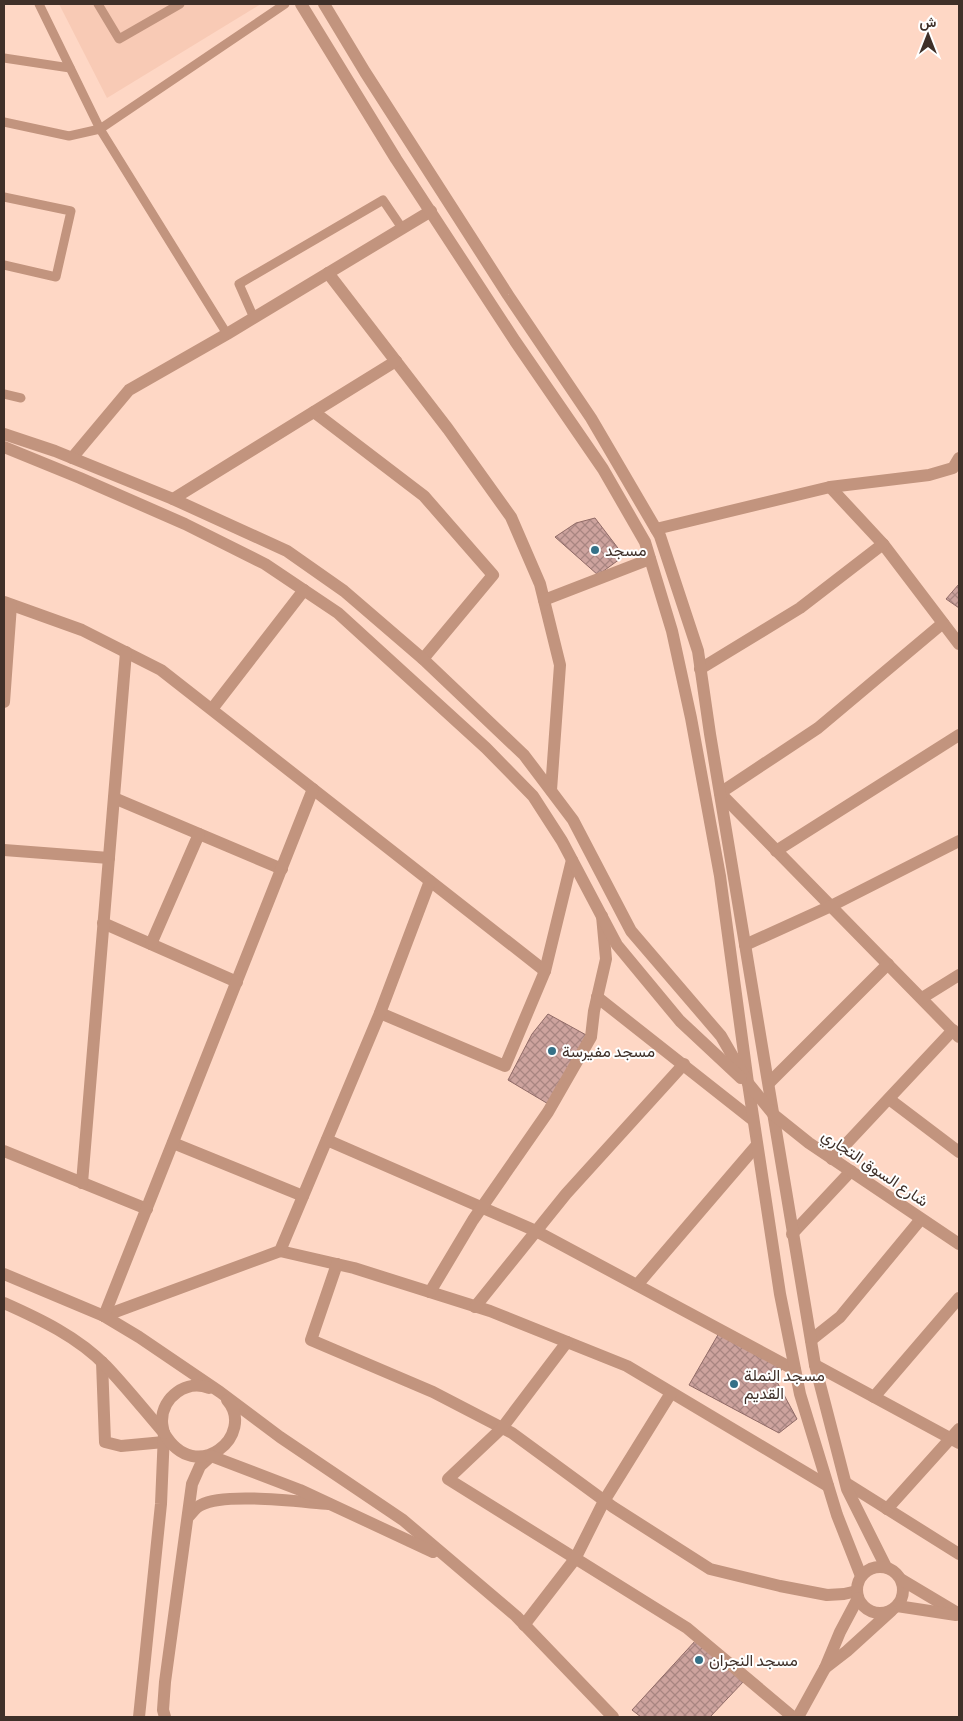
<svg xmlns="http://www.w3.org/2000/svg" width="963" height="1721" font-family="'Crimson Pro',Vazirmatn,serif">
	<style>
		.built { fill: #f8cab5 }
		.building { fill: url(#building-cross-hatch); stroke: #906a66 }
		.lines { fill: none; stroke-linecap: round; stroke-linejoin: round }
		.service { stroke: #c2947e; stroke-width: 9 }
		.minor { stroke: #c2947e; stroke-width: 12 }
		.tertiary { stroke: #c2947e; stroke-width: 12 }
		.poi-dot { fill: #357188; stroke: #fff; stroke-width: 2 }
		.labels { text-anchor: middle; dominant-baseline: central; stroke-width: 4; stroke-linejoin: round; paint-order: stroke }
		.poi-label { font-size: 16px; fill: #3f3029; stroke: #fff; text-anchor: start }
		.street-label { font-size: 16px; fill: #3f3029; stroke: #fff }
	</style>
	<defs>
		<pattern id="building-cross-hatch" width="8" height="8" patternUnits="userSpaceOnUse" patternTransform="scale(1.25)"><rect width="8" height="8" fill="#cda39e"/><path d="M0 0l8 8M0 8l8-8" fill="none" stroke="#a88581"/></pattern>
	</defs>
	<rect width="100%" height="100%" fill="#fed7c5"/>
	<!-- built -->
	<polygon class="built" points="59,4 261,4 107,98"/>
	<!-- building -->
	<g class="building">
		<polygon points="595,518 624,556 598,575 555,537 576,523"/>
		<polygon points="959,584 959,608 946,599"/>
		<polygon points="548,1014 588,1036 550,1105 508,1080 532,1034"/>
		<polygon points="719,1333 782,1367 777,1382 797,1419 779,1433 689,1385"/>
		<polygon points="696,1640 744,1681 710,1717 641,1717 632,1710"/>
	</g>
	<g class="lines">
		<!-- service -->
		<g class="service">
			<polyline points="39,4 100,129 227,334"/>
			<polyline points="98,4 119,39 180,4"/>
			<polyline points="4,58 70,68"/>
			<polyline points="4,122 69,136 100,129 285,4"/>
			<polyline points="4,197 71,211 56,277 4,265"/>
			<polyline points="254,318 239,284 383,200 402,228"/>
			<polyline points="4,394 21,398"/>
		</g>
		<!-- minor -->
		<g class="minor">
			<polyline points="328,273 448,429 511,517 540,584 560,665 551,790"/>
			<polyline points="314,412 424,496 493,575 423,659"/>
			<polyline points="72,458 129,390 227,334 431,211"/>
			<polyline points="830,487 883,544 959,644"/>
			<polyline points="173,499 396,361"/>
			<polyline points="656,529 830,487 929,475 953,468 959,458"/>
			<polyline points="544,600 650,559"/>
			<polyline points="4,602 82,630 161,670 545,971"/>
			<polyline points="943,623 818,728 720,793 959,1037"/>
			<polyline points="700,669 800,608 883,544"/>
			<polyline points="4,702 11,605"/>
			<polyline points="212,709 304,590"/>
			<polyline points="114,798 282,869"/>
			<polyline points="4,850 109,858"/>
			<polyline points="776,851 959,735"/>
			<polyline points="103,923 237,982"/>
			<polyline points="151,944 199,834"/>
			<polyline points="745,945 831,906 959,841"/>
			<polyline points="597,997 753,1120"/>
			<polyline points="922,998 959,975"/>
			<polyline points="380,1013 505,1066 545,971 572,860"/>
			<polyline points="769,1083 888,964"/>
			<polyline points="889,1099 959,1152"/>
			<polyline points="327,1140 536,1231 795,1370"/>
			<polyline points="173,1143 303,1196"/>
			<polyline points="4,1151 147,1209"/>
			<polyline points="832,1159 953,1030"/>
			<polyline points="82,1183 126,652"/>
			<polyline points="792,1234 851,1171"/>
			<polyline points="280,1251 354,1268 490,1311 627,1366 828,1486"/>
			<polyline points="337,1264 311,1340 433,1392 512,1433 613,1507 710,1569 780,1586 827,1595 844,1594 857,1591"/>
			<polyline points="637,1285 757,1145"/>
			<polyline points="430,1292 473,1220 548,1112 591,1037 594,1011 606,959 602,916"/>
			<polyline points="475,1307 566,1194 684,1064"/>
			<polyline points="104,1316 280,1251 380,1013 430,881"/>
			<polyline points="104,1316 313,789"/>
			<polyline points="811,1340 840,1317 921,1219"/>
			<polyline points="567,1342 502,1428 448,1479 687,1628 793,1717"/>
			<polyline points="102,1362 105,1442 121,1446 164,1442"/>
			<polyline points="815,1365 959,1443"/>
			<polyline points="874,1397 959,1298"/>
			<polyline points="846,1483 959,1554"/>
			<polyline points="887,1509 959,1429"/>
			<path d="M189,1516C193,1512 196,1507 201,1505C225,1492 300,1502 329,1504"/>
			<polyline points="524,1625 575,1559 604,1501 671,1393"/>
			<polyline points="139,1717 161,1504 164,1433"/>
			<polyline points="165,1717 163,1710 165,1682 192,1484 200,1466 211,1456"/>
		</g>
		<!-- tertiary -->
		<g class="tertiary">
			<polyline points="301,4 396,159 515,341 603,469 645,542 672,631 691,718 720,876 748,1083 780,1294 800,1394 837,1515 861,1576"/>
			<polyline points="324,4 365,72 508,295 591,418 660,536 698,651 710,734 815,1365 847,1489 886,1567"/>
			<polyline points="4,434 55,451 173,499 287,551 344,591 423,659 524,755 573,820 631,931 721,1036 748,1083 774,1115 809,1143 959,1244"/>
			<polyline points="4,447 80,478 185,524 265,564 338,613 486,748 533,796 562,841 617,945 680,1021 741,1078"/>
			<polyline points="4,1274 104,1316 139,1337 220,1392 280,1437 403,1520 516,1616 613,1717"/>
			<path d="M4,1303C40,1319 78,1337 106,1366C126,1387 145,1411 164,1433C196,1488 257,1434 227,1400"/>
			<path d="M164,1433C163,1429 162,1425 162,1421C162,1397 187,1379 209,1388"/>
			<polyline points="211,1456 300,1490 433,1552"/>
			<circle cx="880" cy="1590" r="23"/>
			<polyline points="902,1580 959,1614"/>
			<polyline points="897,1606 956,1615"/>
			<polyline points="825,1668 847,1651 891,1611"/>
			<polyline points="798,1717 825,1668 840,1632 858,1598"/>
		</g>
	</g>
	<!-- markers -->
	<g class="poi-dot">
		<circle cx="595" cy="550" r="5"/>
		<circle cx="552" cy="1051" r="5"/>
		<circle cx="734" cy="1384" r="5"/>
		<circle cx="699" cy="1660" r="5"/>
	</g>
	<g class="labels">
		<!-- poi labels -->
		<g class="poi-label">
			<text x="605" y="550">مسجد</text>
			<text x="562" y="1051">مسجد مفيرسة</text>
			<text x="744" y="1375">مسجد النملة<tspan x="744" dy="18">القديم</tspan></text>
			<text x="709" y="1660">مسجد النجران</text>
		</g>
		<!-- street labels -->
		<g class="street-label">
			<text transform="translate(875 1168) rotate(34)">شارع السوق التجاري</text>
		</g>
	</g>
	<!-- border -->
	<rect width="963" height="1721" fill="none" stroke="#3f3029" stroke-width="10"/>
	<!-- north arrow -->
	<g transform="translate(928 35)" stroke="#ffffff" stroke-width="4" paint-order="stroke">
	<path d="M0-4L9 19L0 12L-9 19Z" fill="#3f3029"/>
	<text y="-8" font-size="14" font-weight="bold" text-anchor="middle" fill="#3f3029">ش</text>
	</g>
</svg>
